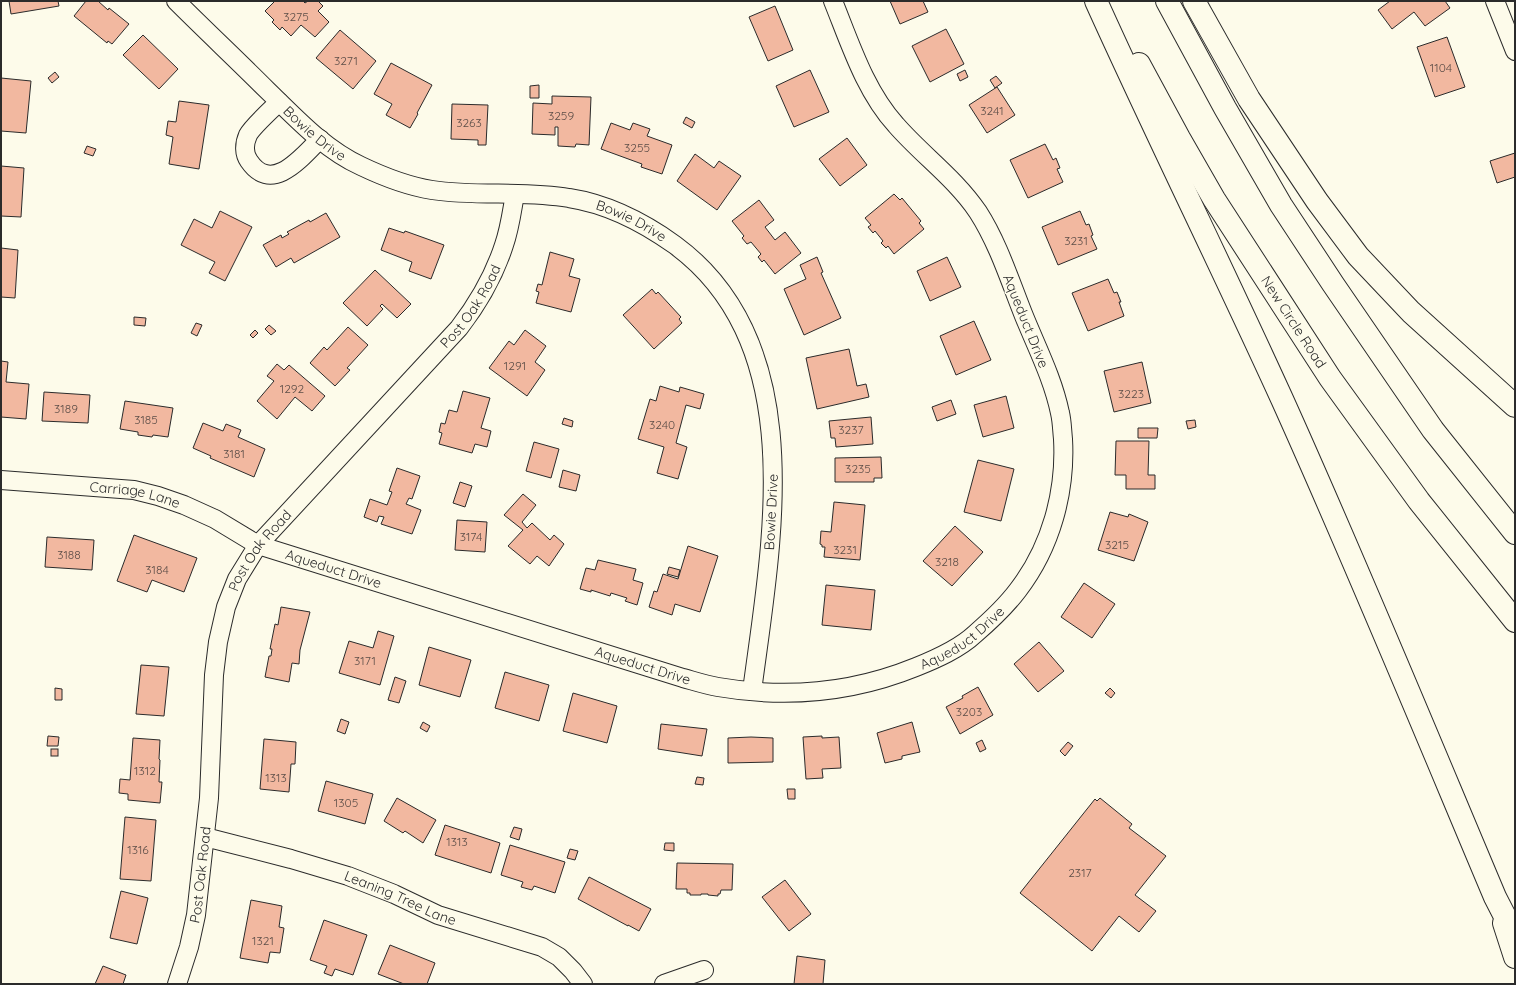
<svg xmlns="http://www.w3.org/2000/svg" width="1516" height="985" font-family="Quicksand,sans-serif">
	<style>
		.building { fill: #f2b8a0; stroke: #2b2b2b }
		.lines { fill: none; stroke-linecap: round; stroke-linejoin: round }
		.minor-casing { stroke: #2b2b2b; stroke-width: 20 }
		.motorway-casing { stroke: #2b2b2b; stroke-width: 24 }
		.minor { stroke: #fdfbea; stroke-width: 18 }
		.motorway { stroke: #fdfbea; stroke-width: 22 }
		.labels { text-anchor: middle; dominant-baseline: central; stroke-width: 3; stroke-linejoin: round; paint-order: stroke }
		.number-label { font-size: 12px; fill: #5d4e48 }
		.street-label { font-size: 14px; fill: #2b2b2b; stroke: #fdfbea }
	</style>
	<rect width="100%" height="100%" fill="#fdfbea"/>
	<!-- building -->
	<g class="building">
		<polygon points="9,1 58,1 59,6 11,14"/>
		<polygon points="86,1 98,1 108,10 109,8 129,24 112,44 108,41 107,43 74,16"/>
		<polygon points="275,1 303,1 305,3 308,1 318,1 323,6 318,11 329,22 315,37 301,25 291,36 282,27 280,30 272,22 274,20 265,11"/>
		<polygon points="890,1 923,1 928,12 900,24"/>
		<polygon points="1390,1 1445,1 1450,8 1425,26 1414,12 1392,29 1378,10"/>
		<polygon points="775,6 793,50 768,61 749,17"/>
		<polygon points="946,29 964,64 930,82 912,46"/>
		<polygon points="340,30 376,61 353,89 316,58"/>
		<polygon points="143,35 178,69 159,89 123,55"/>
		<polygon points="1447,37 1465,87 1435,97 1417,47"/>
		<polygon points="391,63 432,85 417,113 418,114 410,128 386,115 392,104 374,94"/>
		<polygon points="810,70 829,112 794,127 776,86"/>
		<polygon points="965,70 968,77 960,81 957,74"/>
		<polygon points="55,72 59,77 52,83 48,78"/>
		<polygon points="996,76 1002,83 995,88 990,80"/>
		<polygon points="1,78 31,81 26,133 1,131"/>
		<polygon points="539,85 539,98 530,98 530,86"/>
		<polygon points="997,87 1015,115 987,133 969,105"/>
		<polygon points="552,96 591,97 589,145 576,144 575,147 558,146 558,127 555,127 555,135 532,134 533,103 552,104"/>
		<polygon points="179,101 209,105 199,169 169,164 173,137 166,135 168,121 176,122"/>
		<polygon points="452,104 488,105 486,145 478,145 478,140 451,139"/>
		<polygon points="686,117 695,122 692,128 683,123"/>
		<polygon points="611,123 630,130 633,123 650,129 647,136 672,145 662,174 641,167 642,164 601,149"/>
		<polygon points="847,138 867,165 840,186 819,159"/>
		<polygon points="1045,144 1053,160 1056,158 1060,168 1057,169 1063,182 1028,198 1010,160"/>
		<polygon points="87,146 96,149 93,156 84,153"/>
		<polygon points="1515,153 1515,177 1497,183 1490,161"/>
		<polygon points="695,154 714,168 719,161 741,176 717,210 677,181"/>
		<polygon points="1,166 24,168 21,217 1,216"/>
		<polygon points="894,194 900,200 902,198 921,221 919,223 924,229 894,254 888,246 886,248 881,243 883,241 875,231 873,233 868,227 871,225 865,218"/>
		<polygon points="759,200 774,220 765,227 775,240 785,232 801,253 775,274 764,260 762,262 758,257 761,254 751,242 747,244 742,238 744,236 732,221"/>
		<polygon points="220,211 252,227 225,281 209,273 215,262 181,245 194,219 212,228"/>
		<polygon points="1080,211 1086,225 1089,224 1093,235 1091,236 1097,249 1058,265 1042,227"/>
		<polygon points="326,213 340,237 294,263 291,258 276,267 263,245 281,235 282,238 289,234 287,232 309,220 310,222"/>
		<polygon points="389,228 404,233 405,231 444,245 431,279 409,271 412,262 381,250"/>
		<polygon points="1,248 18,250 15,298 1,297"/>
		<polygon points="550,252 574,259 569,276 580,279 571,312 536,303 539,292 536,291 538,284 542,285"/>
		<polygon points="817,257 823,272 821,273 841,318 804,335 784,289 806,279 800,265"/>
		<polygon points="947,257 961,287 930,301 917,271"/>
		<polygon points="375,270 411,304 397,318 382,304 380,306 383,309 367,326 343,303"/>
		<polygon points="1108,279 1114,293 1117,292 1121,302 1119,302 1124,316 1088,331 1072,293"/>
		<polygon points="652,289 656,294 658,292 681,317 679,319 682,323 654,349 623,315"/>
		<polygon points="134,317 146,318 145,326 134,325"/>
		<polygon points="974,321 991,360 956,375 940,336"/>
		<polygon points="196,323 202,325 197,336 191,333"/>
		<polygon points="269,325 276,331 271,335 265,329"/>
		<polygon points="348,327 368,345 347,368 350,370 335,386 310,363 324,347 327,350"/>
		<polygon points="255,330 258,333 253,338 250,335"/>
		<polygon points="525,330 546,346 535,362 545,370 527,396 489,368 509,341 514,345"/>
		<polygon points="849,349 857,386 866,384 869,397 817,409 806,358"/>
		<polygon points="1,361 8,362 6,382 29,384 26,419 1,417"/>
		<polygon points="1142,362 1151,403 1114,412 1104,371"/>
		<polygon points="277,364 284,370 289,365 325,396 312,411 295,397 277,419 257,401 274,381 267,376"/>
		<polygon points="660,386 679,392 680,387 704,394 700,409 686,405 676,443 687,447 678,479 657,473 664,447 638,439 650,399 656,401"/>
		<polygon points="463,391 490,398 481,428 491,431 487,447 475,444 472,453 439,444 442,433 439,432 441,423 445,424 449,410 457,412"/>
		<polygon points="44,392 90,395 88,423 42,421"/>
		<polygon points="1006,396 1014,428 983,437 974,405"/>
		<polygon points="951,400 956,414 937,421 932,407"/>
		<polygon points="125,401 173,408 168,437 153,435 152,437 138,435 138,432 120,429"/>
		<polygon points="871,417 873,444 836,447 835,438 831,438 829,421"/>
		<polygon points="564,418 573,421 572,427 562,424"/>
		<polygon points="1195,420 1196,427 1188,429 1186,421"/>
		<polygon points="203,423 223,431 226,424 241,430 238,437 265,449 254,477 210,458 211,456 193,448"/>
		<polygon points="1138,428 1158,428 1157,438 1138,438"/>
		<polygon points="1116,441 1149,441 1148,475 1155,475 1155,489 1126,489 1126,475 1115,475"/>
		<polygon points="534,442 559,449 551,478 526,471"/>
		<polygon points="881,457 882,478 874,478 874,482 835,482 835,458"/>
		<polygon points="978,460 1014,469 1001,521 964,512"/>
		<polygon points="397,468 420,476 412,499 409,498 406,504 421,510 412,534 381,524 384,517 379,516 377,522 364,517 370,499 387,505 392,492 389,491"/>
		<polygon points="563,470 580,475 576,491 559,487"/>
		<polygon points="460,482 472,486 465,507 453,503"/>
		<polygon points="523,494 536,505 522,522 527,528 532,523 550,540 554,535 564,544 549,566 537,556 530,564 508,546 523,530 504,515"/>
		<polygon points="834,502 865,505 860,560 824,557 825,547 822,547 822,545 820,544 821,531 831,532"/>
		<polygon points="1110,512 1128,517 1129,514 1148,522 1134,561 1098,550"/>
		<polygon points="457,520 487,522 485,552 455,550"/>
		<polygon points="955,526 983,552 952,586 923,561"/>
		<polygon points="134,535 197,558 184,592 152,580 147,592 117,581"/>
		<polygon points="47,537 94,540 92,570 45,567"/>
		<polygon points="688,546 718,556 700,612 675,604 672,615 649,607 654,591 657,592 663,574 678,579"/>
		<polygon points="598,560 636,569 633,580 643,583 637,605 625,601 627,598 611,593 610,596 591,590 591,592 580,589 586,568 595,570"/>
		<polygon points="669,567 680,570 678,577 667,574"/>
		<polygon points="1084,583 1115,604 1092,638 1061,617"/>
		<polygon points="826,585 875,590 871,630 822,625"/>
		<polygon points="281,607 310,612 300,650 299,664 292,663 289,682 265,677 269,656 271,656 272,649 270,649 275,624 278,625"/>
		<polygon points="378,631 394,636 380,685 339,673 349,641 373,648"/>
		<polygon points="1039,642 1064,671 1038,692 1014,664"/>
		<polygon points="429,647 471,660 460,697 419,685"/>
		<polygon points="141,665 169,667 164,716 136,714"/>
		<polygon points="505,672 549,685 539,721 495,708"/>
		<polygon points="395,677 406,681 399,703 388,700"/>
		<polygon points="978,687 993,715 960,734 946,707 963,698 962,696"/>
		<polygon points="55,688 62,689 62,700 55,700"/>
		<polygon points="1110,688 1115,693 1111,698 1105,693"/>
		<polygon points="573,693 617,706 607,743 563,731"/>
		<polygon points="341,719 349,722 345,734 337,731"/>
		<polygon points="423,722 430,726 427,732 420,728"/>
		<polygon points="912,722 920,752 902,756 902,759 885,763 877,733"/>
		<polygon points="661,724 707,729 702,756 658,749"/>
		<polygon points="48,736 59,737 58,746 47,746"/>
		<polygon points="822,736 822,738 839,737 841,768 822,769 823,778 806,779 803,737"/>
		<polygon points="751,737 773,738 773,762 728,763 728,738"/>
		<polygon points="133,738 160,740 159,759 160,760 159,782 162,782 160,803 128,800 128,794 119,793 120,779 130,780"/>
		<polygon points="264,739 296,742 295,764 291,764 289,792 260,789"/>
		<polygon points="982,740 986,749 980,752 976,743"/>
		<polygon points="1068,742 1073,746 1065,756 1060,751"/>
		<rect x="51" y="749" width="7" height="7"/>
		<polygon points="697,777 704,778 703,785 695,784"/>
		<polygon points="326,781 373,794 365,824 318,811"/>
		<polygon points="787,789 795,789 795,799 788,799"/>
		<polygon points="397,798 436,820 423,843 405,831 403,833 384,821"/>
		<polygon points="1100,798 1132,824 1129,828 1166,856 1135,895 1156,911 1139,932 1119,916 1092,951 1020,893 1095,799 1097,801"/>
		<polygon points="125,817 156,820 151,881 120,879"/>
		<polygon points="445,825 500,843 491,873 435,855"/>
		<polygon points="514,827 522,829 519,840 510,837"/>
		<polygon points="665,843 674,843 674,851 664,850"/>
		<polygon points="510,845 565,862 555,893 534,886 532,890 521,887 523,882 501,875"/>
		<polygon points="570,849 578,851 575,860 567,858"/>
		<polygon points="677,863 733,864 732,890 721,890 720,894 718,894 718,896 708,895 708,894 701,894 701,895 690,895 690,893 687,893 687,889 676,889"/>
		<polygon points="589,877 651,909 639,931 628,925 628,926 578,899"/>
		<polygon points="785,880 811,914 789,931 762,897"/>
		<polygon points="121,891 148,898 137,944 110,938"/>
		<polygon points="251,900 282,906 279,927 284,928 280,953 270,952 268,963 240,958"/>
		<polygon points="324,920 367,935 353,975 335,969 332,976 324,973 327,966 310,960"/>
		<polygon points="390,945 435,963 427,984 404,984 378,974"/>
		<polygon points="797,956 825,960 823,984 794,984"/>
		<polygon points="103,966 126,975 123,984 95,984"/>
	</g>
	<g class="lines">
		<defs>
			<g id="minor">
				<path id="s1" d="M176,1C206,31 237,60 267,90C296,118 324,149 361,166C384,177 407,186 432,190C477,197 524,190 569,198C608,204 643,222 675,245C812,346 771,546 752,691"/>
				<polyline points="1495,1 1515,51"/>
				<path d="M279,102C272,109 252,127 248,135C244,144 244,154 249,161C272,195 302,157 320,139"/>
				<path id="s2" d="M1,480L134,490L158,496L184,505L215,519L258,545L683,678C694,681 706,685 718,687C787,699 852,693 916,667C936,659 959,649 975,634C990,621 1006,606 1018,590C1051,547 1066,492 1063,439C1062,430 1062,421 1060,413C1053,379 1037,348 1024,316C1010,281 998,243 978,212C955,178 922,155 896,125C865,91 850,43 833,1"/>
				<path id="s3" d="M205,837L291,859L348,876L394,894L438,915L542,947L559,957L573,971L583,984"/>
				<path id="s4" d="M177,984L189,947L196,915L209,798L214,675L218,642L226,607L237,579L258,545L459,328C479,302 494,276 504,245C510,228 512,210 515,194"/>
				<polyline points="664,984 704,970"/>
			</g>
			<g id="motorway">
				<path d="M1096,1C1156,134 1221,265 1282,399C1356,563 1425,731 1495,897L1515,936"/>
				<polyline points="1167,1 1225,108 1281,205 1333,284 1433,430 1515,533"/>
				<polyline points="1194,1 1249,99 1317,201 1358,256 1411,312 1515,406"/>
				<path id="s5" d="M1139,64L1179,138L1214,199L1330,378L1419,501L1515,621"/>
				<polyline points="1504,923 1515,957"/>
			</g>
		</defs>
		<!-- minor casing -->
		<use href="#minor" class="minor-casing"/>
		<!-- motorway casing -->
		<use href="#motorway" class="motorway-casing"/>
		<!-- minor -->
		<use href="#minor" class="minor"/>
		<!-- motorway -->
		<use href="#motorway" class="motorway"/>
	</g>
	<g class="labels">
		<!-- number labels -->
		<g class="number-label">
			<text x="296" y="16">3275</text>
			<text x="346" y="60">3271</text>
			<text x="1441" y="67">1104</text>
			<text x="992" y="110">3241</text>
			<text x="561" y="115">3259</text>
			<text x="469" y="122">3263</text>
			<text x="637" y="147">3255</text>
			<text x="1076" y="240">3231</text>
			<text x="515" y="365">1291</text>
			<text x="292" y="388">1292</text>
			<text x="1131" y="393">3223</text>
			<text x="66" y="408">3189</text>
			<text x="146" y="419">3185</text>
			<text x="662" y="424">3240</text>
			<text x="851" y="429">3237</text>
			<text x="234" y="453">3181</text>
			<text x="858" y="468">3235</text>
			<text x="471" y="536">3174</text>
			<text x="1117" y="544">3215</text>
			<text x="845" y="549">3231</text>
			<text x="69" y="554">3188</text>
			<text x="947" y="561">3218</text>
			<text x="157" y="569">3184</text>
			<text x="365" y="660">3171</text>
			<text x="969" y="711">3203</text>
			<text x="145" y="770">1312</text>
			<text x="276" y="777">1313</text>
			<text x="346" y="802">1305</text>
			<text x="457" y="841">1313</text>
			<text x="138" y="849">1316</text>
			<text x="1080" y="872">2317</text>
			<text x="263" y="940">1321</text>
		</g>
		<!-- street labels -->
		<g class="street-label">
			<text stroke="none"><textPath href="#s1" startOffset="192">Bowie Drive</textPath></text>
			<text stroke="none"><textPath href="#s1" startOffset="528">Bowie Drive</textPath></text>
			<text stroke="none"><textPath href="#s4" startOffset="772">Post Oak Road</textPath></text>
			<text transform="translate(1026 321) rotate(68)">Aqueduct Drive</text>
			<text stroke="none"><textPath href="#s5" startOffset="301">New Circle Road</textPath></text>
			<text stroke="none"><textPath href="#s2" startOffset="135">Carriage Lane</textPath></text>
			<text transform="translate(771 512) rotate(-87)">Bowie Drive</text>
			<text stroke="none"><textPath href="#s4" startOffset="448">Post Oak Road</textPath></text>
			<text stroke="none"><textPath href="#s2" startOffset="349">Aqueduct Drive</textPath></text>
			<text stroke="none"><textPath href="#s2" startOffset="1008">Aqueduct Drive</textPath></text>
			<text stroke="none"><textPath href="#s2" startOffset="673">Aqueduct Drive</textPath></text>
			<text stroke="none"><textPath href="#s4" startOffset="112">Post Oak Road</textPath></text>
			<text stroke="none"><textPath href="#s3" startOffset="205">Leaning Tree Lane</textPath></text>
		</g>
	</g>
	<!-- border -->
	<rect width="1516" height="985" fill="none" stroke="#2b2b2b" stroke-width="4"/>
</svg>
